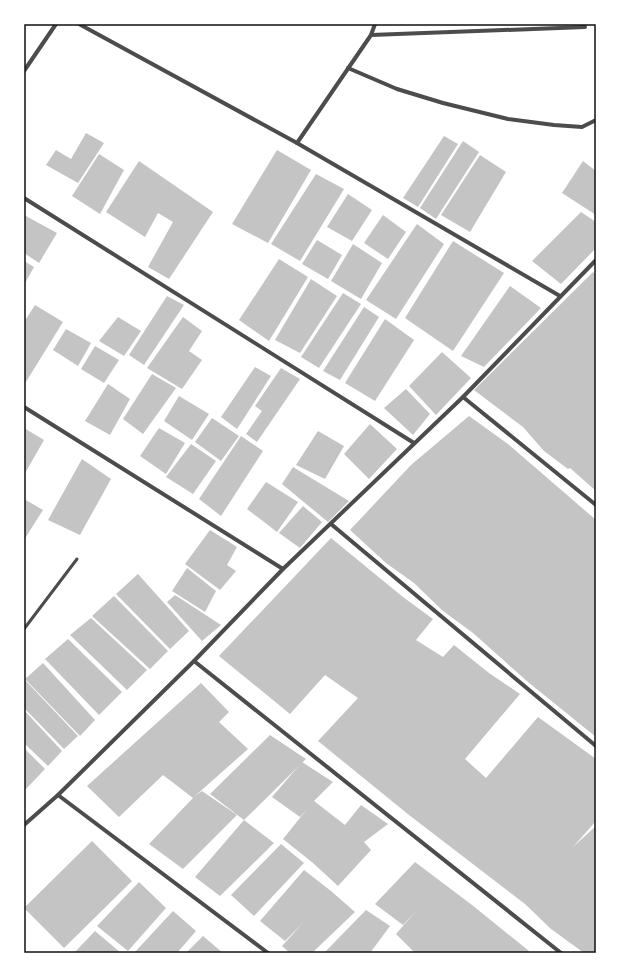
<svg xmlns="http://www.w3.org/2000/svg" width="620" height="977" font-family="Overpass,sans-serif">
	<style>
		.building { fill: #c4c4c4 }
		.lines { fill: none; stroke-linecap: round; stroke-linejoin: round }
		.service { stroke: #4c4c4c; stroke-width: 3 }
		.minor { stroke: #4c4c4c; stroke-width: 4 }
		.neatline { fill: none; stroke: #111; stroke-width: 1.5 }
	</style>
	<rect width="100%" height="100%" fill="#fff"/>
	<!-- building -->
	<g class="building">
		<polygon points="86,133 104,143 78,183 46,165 56,150 71,159"/>
		<polygon points="444,136 458,144 418,207 403,198"/>
		<polygon points="463,141 479,152 436,219 420,208"/>
		<polygon points="277,150 311,170 268,243 232,224"/>
		<polygon points="99,154 124,170 100,214 72,196"/>
		<polygon points="480,155 506,172 470,232 441,215"/>
		<polygon points="139,161 213,212 169,279 148,267 173,222 158,213 145,237 106,212"/>
		<polygon points="583,161 596,171 596,215 562,193"/>
		<polygon points="316,174 344,189 300,261 271,244"/>
		<polygon points="348,194 372,210 352,241 327,227"/>
		<polygon points="581,212 596,222 596,248 561,284 532,261"/>
		<polygon points="24,215 57,233 39,263 24,253"/>
		<polygon points="383,215 406,232 388,259 364,243"/>
		<polygon points="417,224 444,244 396,319 366,300"/>
		<polygon points="317,240 342,255 328,279 302,264"/>
		<polygon points="453,241 504,273 453,351 405,318"/>
		<polygon points="353,244 382,263 361,299 331,281"/>
		<polygon points="279,259 308,277 269,341 239,320"/>
		<polygon points="24,261 34,267 24,285"/>
		<polygon points="593,272 596,275 596,491 570,468 568,469 544,451 523,427 474,390"/>
		<polygon points="311,279 337,296 300,353 275,340"/>
		<polygon points="510,286 541,308 484,367 461,356"/>
		<polygon points="343,293 361,304 319,368 301,357"/>
		<polygon points="167,296 184,305 144,365 129,355"/>
		<polygon points="35,305 63,322 24,385 24,322"/>
		<polygon points="364,307 379,317 340,380 323,371"/>
		<polygon points="118,317 141,331 124,356 99,341"/>
		<polygon points="183,317 202,331 189,351 202,360 182,389 147,368"/>
		<polygon points="385,319 414,340 375,401 345,383"/>
		<polygon points="66,329 91,343 78,366 53,350"/>
		<polygon points="95,346 119,360 104,383 81,369"/>
		<polygon points="442,352 471,378 436,415 409,386"/>
		<polygon points="255,367 271,376 237,429 221,417"/>
		<polygon points="281,368 300,379 257,442 246,434 262,411 255,406"/>
		<polygon points="152,374 176,388 143,434 123,419"/>
		<polygon points="108,384 130,399 110,435 85,421"/>
		<polygon points="406,389 430,414 413,435 384,408"/>
		<polygon points="179,396 209,414 192,440 164,421"/>
		<polygon points="469,416 508,444 596,520 596,737 528,682 473,633 443,611 414,583 386,563 350,530 411,465"/>
		<polygon points="212,418 239,436 221,461 195,442"/>
		<polygon points="370,424 397,449 369,479 344,454"/>
		<polygon points="24,428 44,440 24,475"/>
		<polygon points="159,428 185,443 166,474 140,456"/>
		<polygon points="318,431 344,446 325,479 296,465"/>
		<polygon points="241,436 263,451 221,516 199,499"/>
		<polygon points="191,444 216,461 193,494 166,477"/>
		<polygon points="82,459 111,479 80,535 48,520"/>
		<polygon points="293,467 349,501 328,522 282,484"/>
		<polygon points="266,482 298,502 277,532 247,509"/>
		<polygon points="24,499 43,510 24,540"/>
		<polygon points="303,506 322,522 300,548 279,533"/>
		<polygon points="210,530 237,547 227,565 236,571 220,590 185,564"/>
		<polygon points="331,538 403,597 433,619 416,640 443,657 454,645 489,673 520,694 465,759 486,778 538,717 596,759 596,821 573,847 596,826 596,953 584,953 551,929 525,904 409,815 318,741 358,698 325,675 290,714 219,656"/>
		<polygon points="187,568 216,591 205,612 172,591"/>
		<polygon points="138,574 189,631 170,649 116,594"/>
		<polygon points="175,595 221,625 202,641 167,602"/>
		<polygon points="114,596 168,651 150,669 92,616"/>
		<polygon points="91,618 147,670 127,690 70,635"/>
		<polygon points="68,639 122,692 99,715 45,659"/>
		<polygon points="43,663 95,720 80,736 25,679"/>
		<polygon points="25,680 78,736 64,749 24,708"/>
		<polygon points="201,683 229,712 219,722 248,749 195,796 202,791 237,815 183,869 149,844 193,798 163,775 119,817 87,786"/>
		<polygon points="24,710 62,751 48,766 24,743"/>
		<polygon points="270,735 306,759 244,820 210,794"/>
		<polygon points="24,748 45,769 26,789 24,787"/>
		<polygon points="302,762 333,782 314,801 345,825 361,805 388,824 364,842 371,850 338,886 313,863 283,839 308,808 300,817 272,797"/>
		<polygon points="244,820 274,843 220,896 195,877"/>
		<polygon points="92,841 132,881 64,948 24,908"/>
		<polygon points="281,844 304,863 254,916 231,895"/>
		<polygon points="415,862 472,905 529,951 527,953 415,953 396,934 416,911 403,925 375,904"/>
		<polygon points="304,870 331,891 355,912 312,953 290,953 282,946 303,923 285,941 260,921"/>
		<polygon points="139,882 166,908 128,951 97,926"/>
		<polygon points="366,910 390,926 370,953 324,953"/>
		<polygon points="173,911 196,931 177,953 134,953"/>
		<polygon points="95,931 121,953 74,953"/>
		<polygon points="203,936 223,953 186,953"/>
	</g>
	<g class="lines">
		<!-- service -->
		<polyline class="service" points="24,629 77,559"/>
		<!-- minor -->
		<g class="minor">
			<polyline points="79,24 297,143 560,296"/>
			<polyline points="371,35 585,27"/>
			<polyline points="348,68 397,89 443,103 508,119 554,125 582,127 596,120"/>
			<polyline points="24,71 56,24"/>
			<polyline points="297,143 371,35 375,24"/>
			<polyline points="24,198 414,443"/>
			<polyline points="463,397 596,505"/>
			<polyline points="24,407 283,569"/>
			<polyline points="331,524 596,746"/>
			<polyline points="194,661 561,953"/>
			<polyline points="58,795 268,953"/>
			<polyline points="24,825 58,795 194,661 283,569 463,397 596,260"/>
		</g>
	</g>
	<!-- border -->
	<rect width="620" height="977" fill="none" stroke="#ffffff" stroke-width="50"/>
	<rect x="25" y="25" width="570" height="927" class="neatline"/>
</svg>
